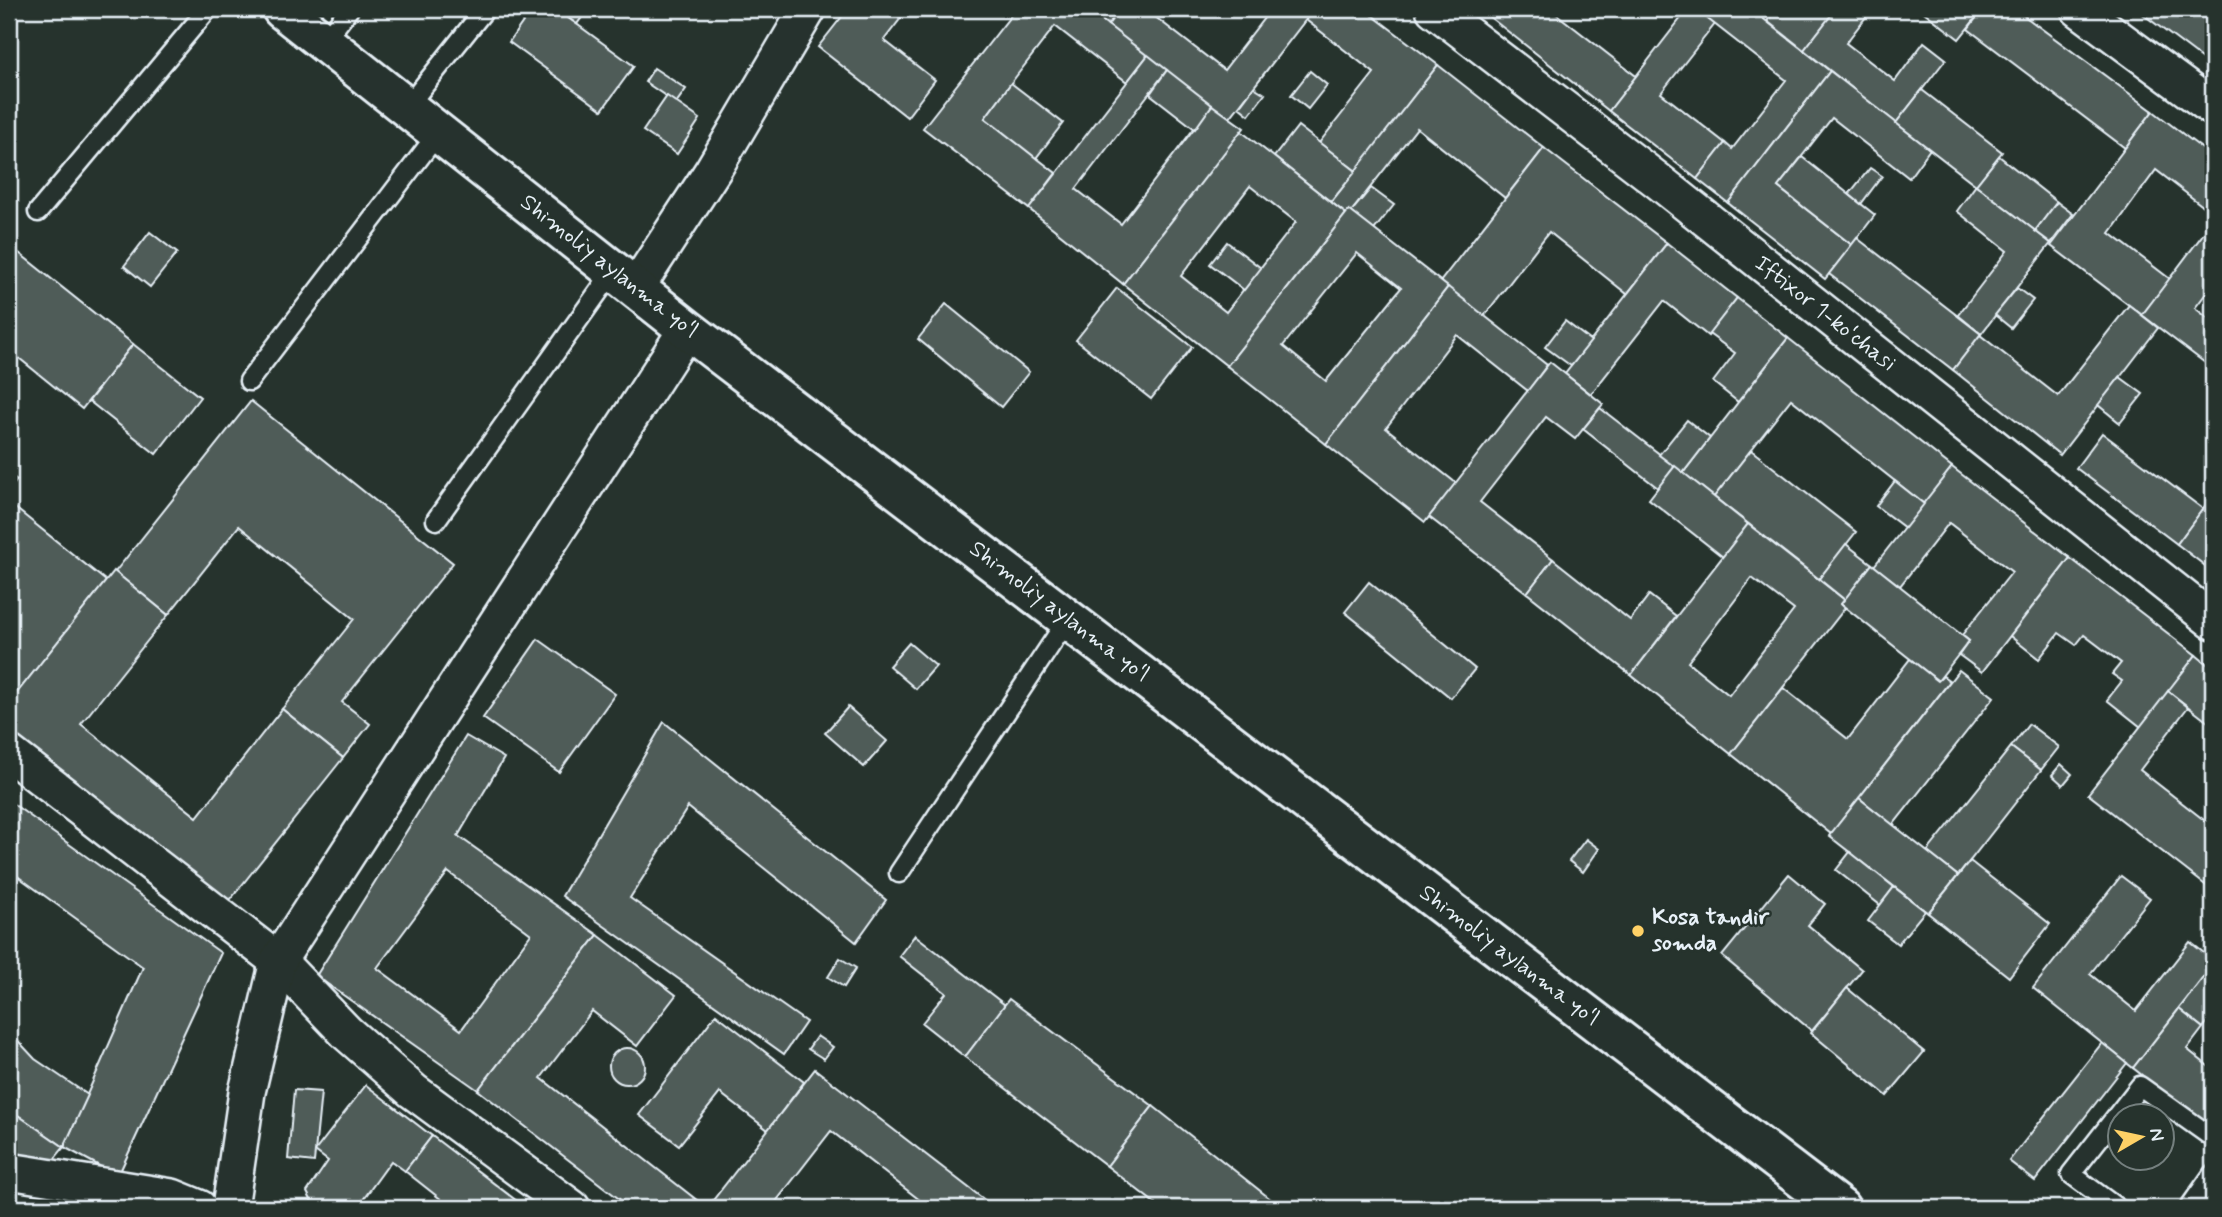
<svg xmlns="http://www.w3.org/2000/svg" width="2222" height="1217" font-family="Mynerve,sans-serif">
	<style>
		.building { fill: #505c59; stroke: #e8f1f8; stroke-width: 2; fill-rule: evenodd }
		.lines { fill: none; stroke-linecap: round; stroke-linejoin: round }
		.lane-casing { stroke: #e8f1f8; stroke-width: 23 }
		.street-casing { stroke: #e8f1f8; stroke-width: 40 }
		.primary-casing { stroke: #e8f1f8; stroke-width: 44 }
		.lane { stroke: #26332d; stroke-width: 18 }
		.street { stroke: #26332d; stroke-width: 35 }
		.primary { stroke: #26332d; stroke-width: 38 }
		.poi-dot { fill: #ffd166; stroke: #26332d; stroke-width: 2.5 }
		.labels { text-anchor: middle; dominant-baseline: central; stroke-width: 5; stroke-linejoin: round; paint-order: stroke }
		.street-label { font-size: 23px; fill: #e8f1f8; stroke: #26332d }
		.poi-label { font-size: 23px; font-weight: bold; fill: #e8f1f8; stroke: #26332d; text-anchor: start }
	</style>
	<rect width="100%" height="100%" fill="#26332d"/>
	<filter id="ink" filterUnits="userSpaceOnUse"><feTurbulence type="fractalNoise" baseFrequency=".0143" numOctaves="2"/><feDisplacementMap in="SourceGraphic" scale="14" xChannelSelector="R" yChannelSelector="G"/><feConvolveMatrix kernelMatrix="1 2 1 2 8 2 1 2 1" color-interpolation-filters="sRGB"/></filter>
	<g filter="url(#ink)">
		<!-- building -->
		<g class="building">
			<polygon points="532,9 556,9 634,66 602,110 509,42"/>
			<polygon points="556,9 588,9 577,24"/>
			<polygon points="848,9 908,9 884,40 935,80 907,117 818,47"/>
			<polygon points="1016,9 1088,9 1148,55 1127,82 1055,26 1011,83 985,118 1056,173 1029,209 923,128"/>
			<polygon points="1088,9 1120,9 1108,25"/>
			<polygon points="1120,9 1145,9 1224,70 1271,9 1314,9 1229,119 1108,25"/>
			<polygon points="1314,9 1364,9 1438,65 1356,171 1319,143 1374,73 1306,20"/>
			<polygon points="1493,9 1550,9 1636,76 1609,111 1487,15"/>
			<polygon points="1688,9 1695,9 1715,24 1661,93 1725,143 1697,179 1609,111"/>
			<polygon points="1695,9 1751,9 1830,71 1728,203 1697,179 1725,143 1732,149 1786,80"/>
			<polygon points="1777,9 1836,9 1804,50 1767,21"/>
			<polygon points="1836,9 1872,9 1846,43 1895,81 1924,42 1946,59 1896,123 1804,50"/>
			<polygon points="1920,9 1983,9 1959,39"/>
			<polygon points="1983,9 2015,9 2153,111 2125,148 1968,29"/>
			<polygon points="2136,9 2202,9 2213,17 2213,67"/>
			<polygon points="1148,55 1167,70 1076,189 1121,224 1212,105 1244,128 1123,284 1029,209"/>
			<polygon points="1438,65 1544,148 1505,198 1417,128 1351,212 1349,210 1346,214 1331,202"/>
			<polygon points="654,68 686,89 676,103 645,82"/>
			<polygon points="1167,70 1212,105 1195,129 1150,94"/>
			<polygon points="1310,71 1327,85 1308,109 1291,95"/>
			<polygon points="1830,71 1930,149 1909,178 1832,118 1778,187 1852,245 1825,279 1728,203"/>
			<polygon points="1011,83 1063,123 1036,158 985,118"/>
			<polygon points="1254,87 1265,94 1249,115 1239,107"/>
			<polygon points="1922,90 2002,152 1976,185 1896,123"/>
			<polygon points="667,96 700,119 677,154 643,131"/>
			<polygon points="2153,111 2213,157 2213,214 2156,170 2110,233 2170,279 2142,315 2051,246"/>
			<polygon points="1298,126 1356,171 1331,202 1274,157"/>
			<path d="M1241,131L1346,214L1227,366L1123,284ZM1250,186L1296,222L1226,312L1181,276Z"/>
			<polygon points="1544,148 1667,243 1627,294 1549,232 1484,316 1440,282"/>
			<polygon points="1999,156 2057,202 2035,231 1976,185"/>
			<polygon points="1802,157 1875,215 1852,245 1778,187"/>
			<polygon points="1870,168 1882,176 1861,204 1849,194"/>
			<polygon points="1976,185 2051,243 1981,334 1958,315 2007,251 1957,211"/>
			<polygon points="1371,188 1394,205 1374,230 1351,212"/>
			<polygon points="2057,202 2073,214 2051,243 2035,231"/>
			<path d="M1349,210L1448,287L1326,444L1227,366ZM1357,253L1401,288L1326,381L1283,346Z"/>
			<polygon points="2213,221 2213,284 2195,308 2213,322 2213,369 2142,315"/>
			<polygon points="150,232 177,253 150,287 124,266"/>
			<polygon points="1857,238 1981,334 1953,370 1829,274"/>
			<polygon points="1227,242 1261,268 1244,290 1210,264"/>
			<polygon points="1667,243 1737,298 1708,336 1664,301 1591,394 1565,374"/>
			<polygon points="9,245 133,344 82,409 9,350"/>
			<polygon points="1448,287 1547,365 1528,391 1457,335 1386,428 1456,483 1425,522 1326,444"/>
			<polygon points="1117,288 1192,347 1151,399 1076,340"/>
			<polygon points="2017,288 2033,300 2011,328 1995,315"/>
			<polygon points="1737,298 1788,338 1738,402 1713,382 1735,353 1709,334"/>
			<polygon points="946,304 1029,372 1001,407 918,339"/>
			<polygon points="2129,305 2158,328 2060,455 1953,370 1980,335 2058,396"/>
			<polygon points="1565,321 1591,341 1571,366 1545,347"/>
			<polygon points="1788,338 1952,467 1924,504 1791,399 1714,497 1683,473"/>
			<polygon points="133,344 200,397 156,454 89,401"/>
			<polygon points="1550,362 1603,404 1575,439 1546,417 1480,502 1553,559 1527,593 1429,517"/>
			<polygon points="2120,377 2143,394 2120,423 2098,405"/>
			<polygon points="251,401 453,563 342,702 370,724 343,758 282,709 354,619 239,526 168,615 115,572"/>
			<polygon points="1600,408 1675,466 1658,488 1583,429"/>
			<polygon points="1687,420 1710,438 1683,473 1659,455"/>
			<polygon points="2102,433 2203,509 2177,544 2076,468"/>
			<polygon points="1751,450 1856,532 1819,579 1714,497"/>
			<polygon points="1675,466 1748,524 1723,557 1649,499"/>
			<polygon points="1952,467 2070,558 1982,672 1959,655 1969,641 1962,635 2012,572 1949,523 1900,586 1874,566"/>
			<polygon points="9,474 17,480 9,491"/>
			<polygon points="1895,481 1924,504 1905,528 1876,506"/>
			<polygon points="2213,495 2213,572 2177,544"/>
			<polygon points="9,503 106,581 9,703"/>
			<path d="M1748,524L1845,600L1841,604L1845,608L1731,754L1631,675ZM1752,578L1794,610L1729,695L1688,662Z"/>
			<polygon points="1846,544 1872,564 1845,600 1819,579"/>
			<polygon points="2070,558 2196,655 2141,727 2107,700 2122,681 2112,674 2121,663 2084,635 2076,645 2059,633 2039,659 2010,636"/>
			<polygon points="1553,559 1630,620 1649,595 1676,616 1631,675 1527,593"/>
			<polygon points="1872,564 1969,641 1938,681 1841,604"/>
			<polygon points="114,571 168,615 81,724 197,817 282,709 343,758 226,905 9,731 9,703"/>
			<polygon points="1369,582 1475,669 1451,698 1345,612"/>
			<polygon points="538,639 615,694 559,772 483,718"/>
			<polygon points="909,643 936,666 916,689 889,666"/>
			<polygon points="2196,655 2213,669 2213,726 2168,691"/>
			<polygon points="1910,659 1938,681 1943,676 1950,681 1831,834 1731,754 1783,688 1848,739"/>
			<polygon points="1959,670 1994,697 1893,825 1859,798"/>
			<polygon points="2168,691 2188,707 2140,770 2213,827 2213,891 2088,794"/>
			<polygon points="848,707 887,741 864,767 825,733"/>
			<polygon points="664,722 886,900 856,942 688,807 630,898 806,1022 784,1054 562,896"/>
			<polygon points="2029,724 2059,747 2041,770 2011,747"/>
			<path d="M466,736L504,758L458,836L598,935L478,1090L316,976ZM448,872L531,934L461,1030L377,968Z"/>
			<polygon points="2011,747 2041,770 1958,876 1927,852"/>
			<polygon points="2061,764 2072,774 2063,785 2052,775"/>
			<polygon points="1859,798 1958,876 1928,913 1829,836"/>
			<polygon points="9,801 221,953 118,1176 64,1147 143,967 9,870"/>
			<polygon points="1586,839 1599,849 1583,872 1569,861"/>
			<polygon points="1850,852 1894,887 1880,905 1836,870"/>
			<polygon points="1970,861 2050,924 2009,977 1928,913"/>
			<polygon points="1789,874 1825,904 1808,925 1862,970 1812,1031 1722,956"/>
			<polygon points="2121,876 2150,898 2090,974 2136,1011 2190,942 2213,960 2213,965 2133,1068 2033,988"/>
			<polygon points="1894,887 1925,911 1898,944 1868,921"/>
			<polygon points="598,935 676,995 637,1046 592,1011 541,1078 707,1208 631,1208 478,1090"/>
			<polygon points="915,935 1005,1005 965,1057 922,1023 946,993 899,956"/>
			<polygon points="840,958 856,968 844,987 828,977"/>
			<polygon points="2213,965 2213,1015 2203,1028 2179,1009"/>
			<polygon points="1847,988 1924,1052 1887,1096 1811,1033"/>
			<polygon points="1009,999 1153,1106 1107,1166 965,1057"/>
			<polygon points="2179,1009 2203,1028 2187,1049 2213,1070 2213,1131 2133,1068"/>
			<polygon points="716,1014 804,1082 768,1130 720,1093 679,1145 639,1115"/>
			<polygon points="9,1031 35,1059 88,1095 64,1147 9,1109"/>
			<polygon points="817,1036 833,1047 824,1059 808,1049"/>
			<polygon points="2102,1043 2127,1063 2035,1181 2009,1161"/>
			<circle cx="627" cy="1066" r="18"/>
			<polygon points="815,1069 995,1208 930,1208 831,1131 771,1208 707,1208"/>
			<polygon points="366,1085 432,1136 405,1171 391,1161 357,1208 315,1208 307,1192 328,1161 315,1151"/>
			<polygon points="294,1090 321,1092 314,1162 288,1159"/>
			<polygon points="1153,1106 1282,1208 1161,1208 1107,1166"/>
			<polygon points="9,1109 64,1147 44,1172 9,1166"/>
			<polygon points="432,1136 526,1208 452,1208 405,1171"/>
			<polygon points="9,1203 27,1208 9,1208"/>
		</g>
		<g class="lines">
			<defs>
				<g id="lane">
					<polyline points="324,42 349,9"/>
					<polyline points="407,107 485,9"/>
					<polyline points="38,212 208,9"/>
					<polyline points="249,381 439,132"/>
					<polyline points="436,520 614,270"/>
					<polyline points="899,873 1068,619"/>
					<polyline points="2117,1208 2071,1174 2140,1086 2213,1138"/>
					<polyline points="2189,1208 2213,1174"/>
				</g>
				<g id="street">
					<polyline points="1434,9 1657,180 2213,621"/>
					<polyline points="2079,9 2213,108"/>
					<polyline points="636,288 713,170 808,9"/>
					<polyline points="9,753 278,961 347,1033 413,1091 572,1208"/>
					<polyline points="9,1171 172,1197 199,1208"/>
					<polyline points="230,1208 247,1092 278,961 687,329"/>
				</g>
				<polyline id="primary" points="282,9 687,329 1840,1208"/>
			</defs>
			<!-- lane casing -->
			<use href="#lane" class="lane-casing"/>
			<!-- street casing -->
			<use href="#street" class="street-casing"/>
			<!-- primary casing -->
			<use href="#primary" class="primary-casing"/>
			<!-- lane -->
			<use href="#lane" class="lane"/>
			<!-- street -->
			<use href="#street" class="street"/>
			<!-- primary -->
			<use href="#primary" class="primary"/>
		</g>
	</g>
	<!-- markers -->
	<circle class="poi-dot" cx="1638" cy="931" r="7"/>
	<g class="labels">
		<!-- street labels -->
		<g class="street-label">
			<text transform="translate(609 267) rotate(38)">Shimoliy aylanma yoʻl</text>
			<text transform="translate(1825 314) rotate(38)">Iftixor 1-koʻchasi</text>
			<text transform="translate(1059 612) rotate(37)">Shimoliy aylanma yoʻl</text>
			<text transform="translate(1509 956) rotate(37)">Shimoliy aylanma yoʻl</text>
		</g>
		<!-- poi labels -->
		<g class="poi-label">
			<text x="1652" y="918">Kosa tandir<tspan x="1652" dy="26">somda</tspan></text>
		</g>
	</g>
	<!-- margin -->
	<rect width="2222" height="1217" fill="none" stroke="#26332d" stroke-width="35"/>
	<rect x="18" y="18" width="2187" height="1182" fill="none" stroke="#e8f1f8" stroke-width="2.5" filter="url(#ink)"/>
	<!-- north arrow -->
	<g transform="translate(2141 1137) rotate(81)"><circle r="33" fill="#26332d" stroke="#747f7e" stroke-width="2"/>
	<path d="M0-5L12 26L0 18L-12 26Z" fill="#ffd166"/>
	<text y="-10" font-size="19" font-weight="bold" text-anchor="middle" fill="#e8f1f8">N</text>
	</g>
</svg>
